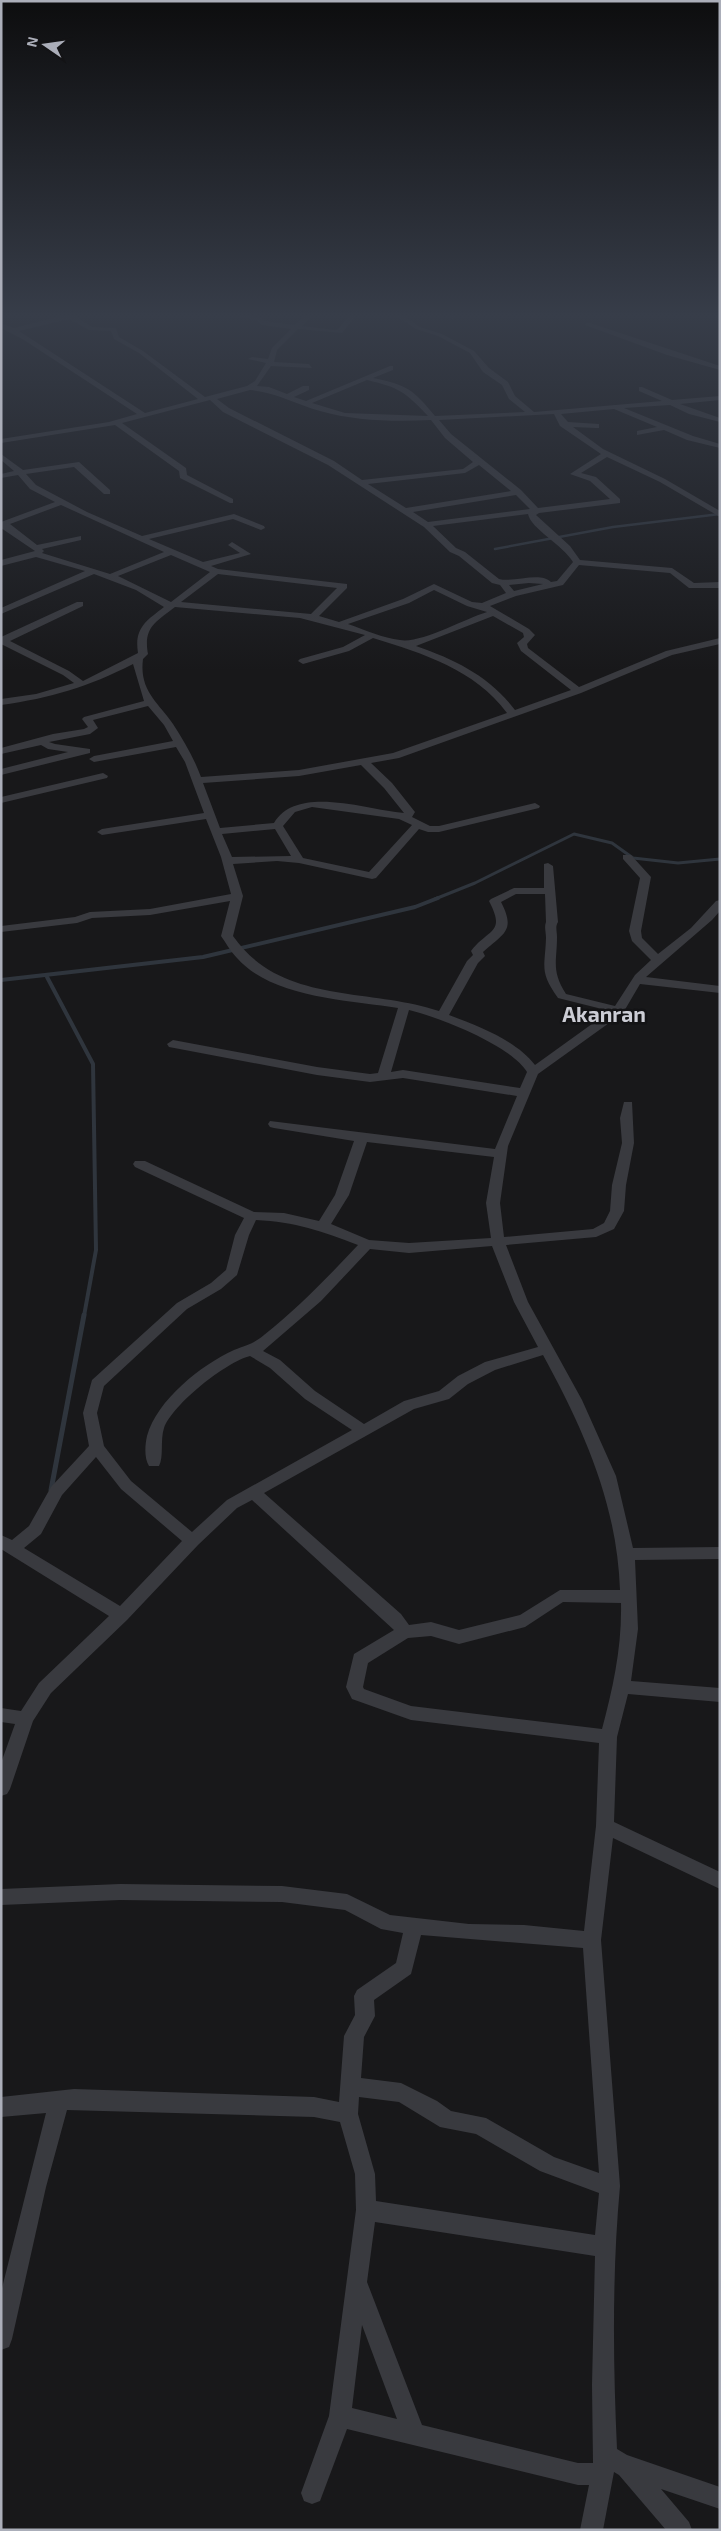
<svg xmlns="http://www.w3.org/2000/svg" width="721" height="2531" font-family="'Exo 2',sans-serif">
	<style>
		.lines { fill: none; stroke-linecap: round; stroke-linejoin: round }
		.stream-far3 { stroke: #2f353d; stroke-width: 2.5 }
		.stream-far2 { stroke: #2f353d; stroke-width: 3 }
		.stream-far1 { stroke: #2f353d; stroke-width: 4 }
		.stream { stroke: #2f353d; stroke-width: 5 }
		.minor { fill: #393a3f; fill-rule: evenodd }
		.labels { text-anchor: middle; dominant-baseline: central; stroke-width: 5; stroke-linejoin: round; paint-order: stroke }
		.quarter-label { font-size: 21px; font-weight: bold; fill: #cccdd5; stroke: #131315 }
	</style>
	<rect width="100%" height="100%" fill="#18181a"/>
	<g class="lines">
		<!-- stream-far3 -->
		<polyline class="stream-far3" points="495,549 613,527 720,514"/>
		<!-- stream-far2 -->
		<polyline class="stream-far2" points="435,899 475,883 574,834 612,843 633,858 678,863 720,859"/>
		<!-- stream-far1 -->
		<g class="stream-far1">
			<polyline points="47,977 93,1064 96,1250 84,1316"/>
			<polyline points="1,980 203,957 415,907 438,898"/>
		</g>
		<!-- stream -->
		<polyline class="stream" points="51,1490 84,1315"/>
		<!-- minor -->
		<g class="minor">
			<path d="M61,316H75L92,327L116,328L119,337L143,351L205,397L247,386L255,381L266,363L248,359L252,357L268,359L272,348L291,329L262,325L258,321L237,316L261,317L265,321L295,325L304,316H311L302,326L335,330L338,329L349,316H356L342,333L298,329L277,350L274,362L309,364L312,368L271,366L257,386L269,387L287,394L303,386H309V390L294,397L306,401L390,366H393V370L373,378C407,385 413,389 435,416L525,412L509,399L502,385L483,372L470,353L438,336L416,329L396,316H404L420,327L442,334L474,351L489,368L508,382L515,396L534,412L662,401L639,391V387H642L672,400L720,396V400L680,404L720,418V422L689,414L670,405L624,408L693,436L720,444V448L687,440L664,430L637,435V431L657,427L614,409L561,414L568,422L599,424V428H596L573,427L603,449L665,479L720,511V517L660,482L607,457L581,473L596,477L620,499V503L539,513L536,515L570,546L580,560L672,568L694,583L720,582V588H689L670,573L579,565L563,585L516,596L490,606L529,629L535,635L527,644L528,648L579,687L666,651L720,638V644L672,655L581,693L399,758L371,763L392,783L415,812L412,817L430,826H439L535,803L540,806L539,808L439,832H428L419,829L376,878L372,879L299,863L277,861L233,864L243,896L233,936C281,1005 368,987 439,1011L467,961L473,955L471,951C489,928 506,934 489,901L491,899L514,888H544V864L548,863L553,866L558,922C555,927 557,931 557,937C557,962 551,970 566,994L615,1006L635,975L651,960L632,941L629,931L640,878L623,859V855H631L651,877L641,931L642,938L658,954L691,928L716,901L720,900V911L712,920L646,977L720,986V993L640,984L623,1013L538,1074L508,1146L500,1203L504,1237L593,1229L604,1223L610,1211L612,1185L622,1143L620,1118L624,1102H632L634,1143L626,1185L624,1211L614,1229L596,1237L506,1245L528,1302L582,1400L616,1476L633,1548L720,1547V1559L635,1560L638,1629L631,1681L720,1688V1702L628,1694L617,1737L614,1822L720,1872V1889L613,1838L601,1940L620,2186C612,2273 613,2362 617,2449L627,2455L720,2487V2509L661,2489L689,2522L692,2530H666L619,2475L614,2472L603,2530H580L589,2485H578L347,2429L320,2501L312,2504L304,2501L301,2493L329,2416L356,2210L355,2174L340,2122L314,2117L67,2110L46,2187L12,2339L9,2347L1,2350V2292L46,2113L1,2117V2097L74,2089L314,2097L339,2102L344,2036L355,2015L354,1996L357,1990L396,1963L403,1933L381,1929L345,1910L282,1902L120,1900L1,1905V1889L120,1884L282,1886L347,1894L390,1915L469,1924L524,1925L584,1931L596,1826L599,1743L411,1720L352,1699L346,1687L354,1654L394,1630L252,1500L237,1508L198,1545L127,1620L51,1693L33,1721L10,1789L7,1794L1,1796V1763L15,1724L1,1722V1708L21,1711L39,1683L109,1616L1,1549V1535L12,1540L29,1526L51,1487L89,1446L83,1413L92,1380L177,1303L211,1283L226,1270L235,1235L244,1218L135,1167L133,1164L135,1161H145L254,1212L284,1213L319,1221L335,1195L354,1141L274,1128L270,1127L268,1124L270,1121L495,1149L517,1096L403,1078L370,1082L317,1075L169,1047L167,1044L173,1040L317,1067L370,1074L378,1073L398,1008C349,1000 272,998 237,958C231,952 226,943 221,936L230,901L150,915L92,918L77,923L1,932V926L75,917L90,912L150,909L231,894L221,857L206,819L102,835L97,832L102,829L204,813L185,762L176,747L94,762L89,759L94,756L173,741L164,725L148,706L93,720L98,728L90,734L49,742L55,744L90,749V753L1,775V769L68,752L48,749L41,745L1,754V748L53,734L84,729L88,727L82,719L84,717L144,701L133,664C88,687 51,698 1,705V699L36,694L74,683L63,675L1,644V637L77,602H83V606L10,641L69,671L83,681L138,653C134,628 146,621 164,607L136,590L94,574L1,614V608L85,571L36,557L1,566V560L35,551L1,528V522L55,502L30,489L18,475L1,478V474L14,471L1,460V454L23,470L79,462L110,490V494H104L74,467L26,474L36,485L87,512L142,536L234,514L264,526L265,528L261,530L233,519L149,539L203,562L240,553L228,545L232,542L251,554L211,566L218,569L347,584V588L319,616L339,622L403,599L434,584L472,602L482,603L506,593L500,585L492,583L459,556L450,552L424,527L328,465L223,412L210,400L122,423L186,468L187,475L233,499V503H230L180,478L179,471L115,425L1,443V439L109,422L137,414L24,340L1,328V323L14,328ZM69,319L89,330L111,331L114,339L139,353L198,399L145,413L19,331ZM367,380C400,388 404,391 428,416L345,413L312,403ZM250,390C275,392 296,404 320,411C355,421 395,422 431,420L445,438L473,462L463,469L362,480L334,461L229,408L217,399ZM554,414L560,426L601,454L570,474L590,481L610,499L538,508L521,490L451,434L439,420ZM479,465L511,491L406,508L368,484L465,473ZM516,495L530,509L428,522L413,512ZM61,505L164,552L110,574L42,553L44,551L42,549L81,540V536L37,545L10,524ZM528,514C531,529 563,545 573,562L557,581L551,582C540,571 514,583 499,579L465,552L456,548L433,526ZM171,555L210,572L171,602L118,576ZM218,574L337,588L311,614L181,602ZM529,583L543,584L514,591L509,585ZM434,590L467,606L487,612C464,619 420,644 400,640C383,638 365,630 348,624L409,603ZM175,607L300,618L365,635L343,647L300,659L298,661L303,664L349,651L373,638C424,654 474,669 507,713L393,753L299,770L201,777C194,758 184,741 173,724C158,702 139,691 143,659L148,654C143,627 156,622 175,607ZM493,616L523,633L524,637L517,643L521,651L571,690L515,710C489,676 456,660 416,646ZM361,765L384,788L404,813C367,810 297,784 274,823L220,828L203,783L299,776ZM312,807L399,819L412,825L369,872L303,858L283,826L295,812ZM275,829L291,856L232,857L222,834ZM516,894H545L546,922C544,927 546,932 546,938C545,968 539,971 558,998L610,1011L535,1065C516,1040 478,1026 449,1015L478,963L485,956L483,952C504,933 516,931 501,902ZM409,1010C439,1017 512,1046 527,1072L520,1088L403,1070L391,1072ZM367,1142L494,1157L486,1203L491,1238L409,1243L369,1240L331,1224L349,1195ZM256,1220C295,1222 322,1231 358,1245C328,1277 298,1308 264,1335C253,1344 247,1345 234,1350C201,1365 157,1400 147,1436C145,1445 144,1458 149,1466H159C164,1457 160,1440 164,1428C173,1404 226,1362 250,1356L270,1368L305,1399L352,1430L227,1500L192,1532L131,1481L104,1446L97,1413L104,1386L187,1309L221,1289L237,1275L249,1235ZM492,1246L514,1302L538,1347L485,1362L458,1376L439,1391L404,1401L364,1424L315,1391L280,1360L263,1351L321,1301L370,1249L409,1253ZM543,1355C584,1430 617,1504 620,1590H560L520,1615L459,1630L431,1622L409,1625L401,1614L264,1493L414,1409L449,1399L468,1384L495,1370ZM96,1457L121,1489L182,1541L120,1606L24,1548L41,1534L62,1495ZM563,1602L621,1603C622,1647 613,1688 602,1729L411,1706L364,1689L363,1687L368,1663L408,1638L431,1636L459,1644L525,1627ZM421,1935L583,1948L599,2173L554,2157L486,2118L451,2111L437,2101L401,2083L361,2078L364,2037L375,2016L374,2000L411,1974ZM359,2097L399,2102L440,2127L476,2134L540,2171L599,2193L595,2235L376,2201L375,2174L358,2114ZM375,2222L595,2256L592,2385L593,2463H578L422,2425L367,2282ZM362,2325L397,2419L352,2408Z"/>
			<polygon points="449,316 455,316 455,317 452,319"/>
			<polygon points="587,322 720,366 720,370 667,355 585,325"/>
			<polygon points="103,773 108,776 107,778 1,803 1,797"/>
		</g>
	</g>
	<!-- sky -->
	<linearGradient id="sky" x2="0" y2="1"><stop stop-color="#0d0d0e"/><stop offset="0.47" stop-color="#373d49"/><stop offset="1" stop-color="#373d49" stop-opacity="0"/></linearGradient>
	<rect width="721" height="671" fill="url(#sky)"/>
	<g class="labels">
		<!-- quarter labels -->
		<g class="quarter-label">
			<text x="604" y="1013">Akanran</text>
		</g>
	</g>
	<!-- border -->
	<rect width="721" height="2531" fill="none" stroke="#abaeb9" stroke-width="5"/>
	<!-- north arrow -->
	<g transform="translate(45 45) rotate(283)" stroke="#131315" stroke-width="4" paint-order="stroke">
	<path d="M0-4L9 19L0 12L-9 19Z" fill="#abaeb9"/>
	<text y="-8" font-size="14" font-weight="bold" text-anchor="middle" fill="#abaeb9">N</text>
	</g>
</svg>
